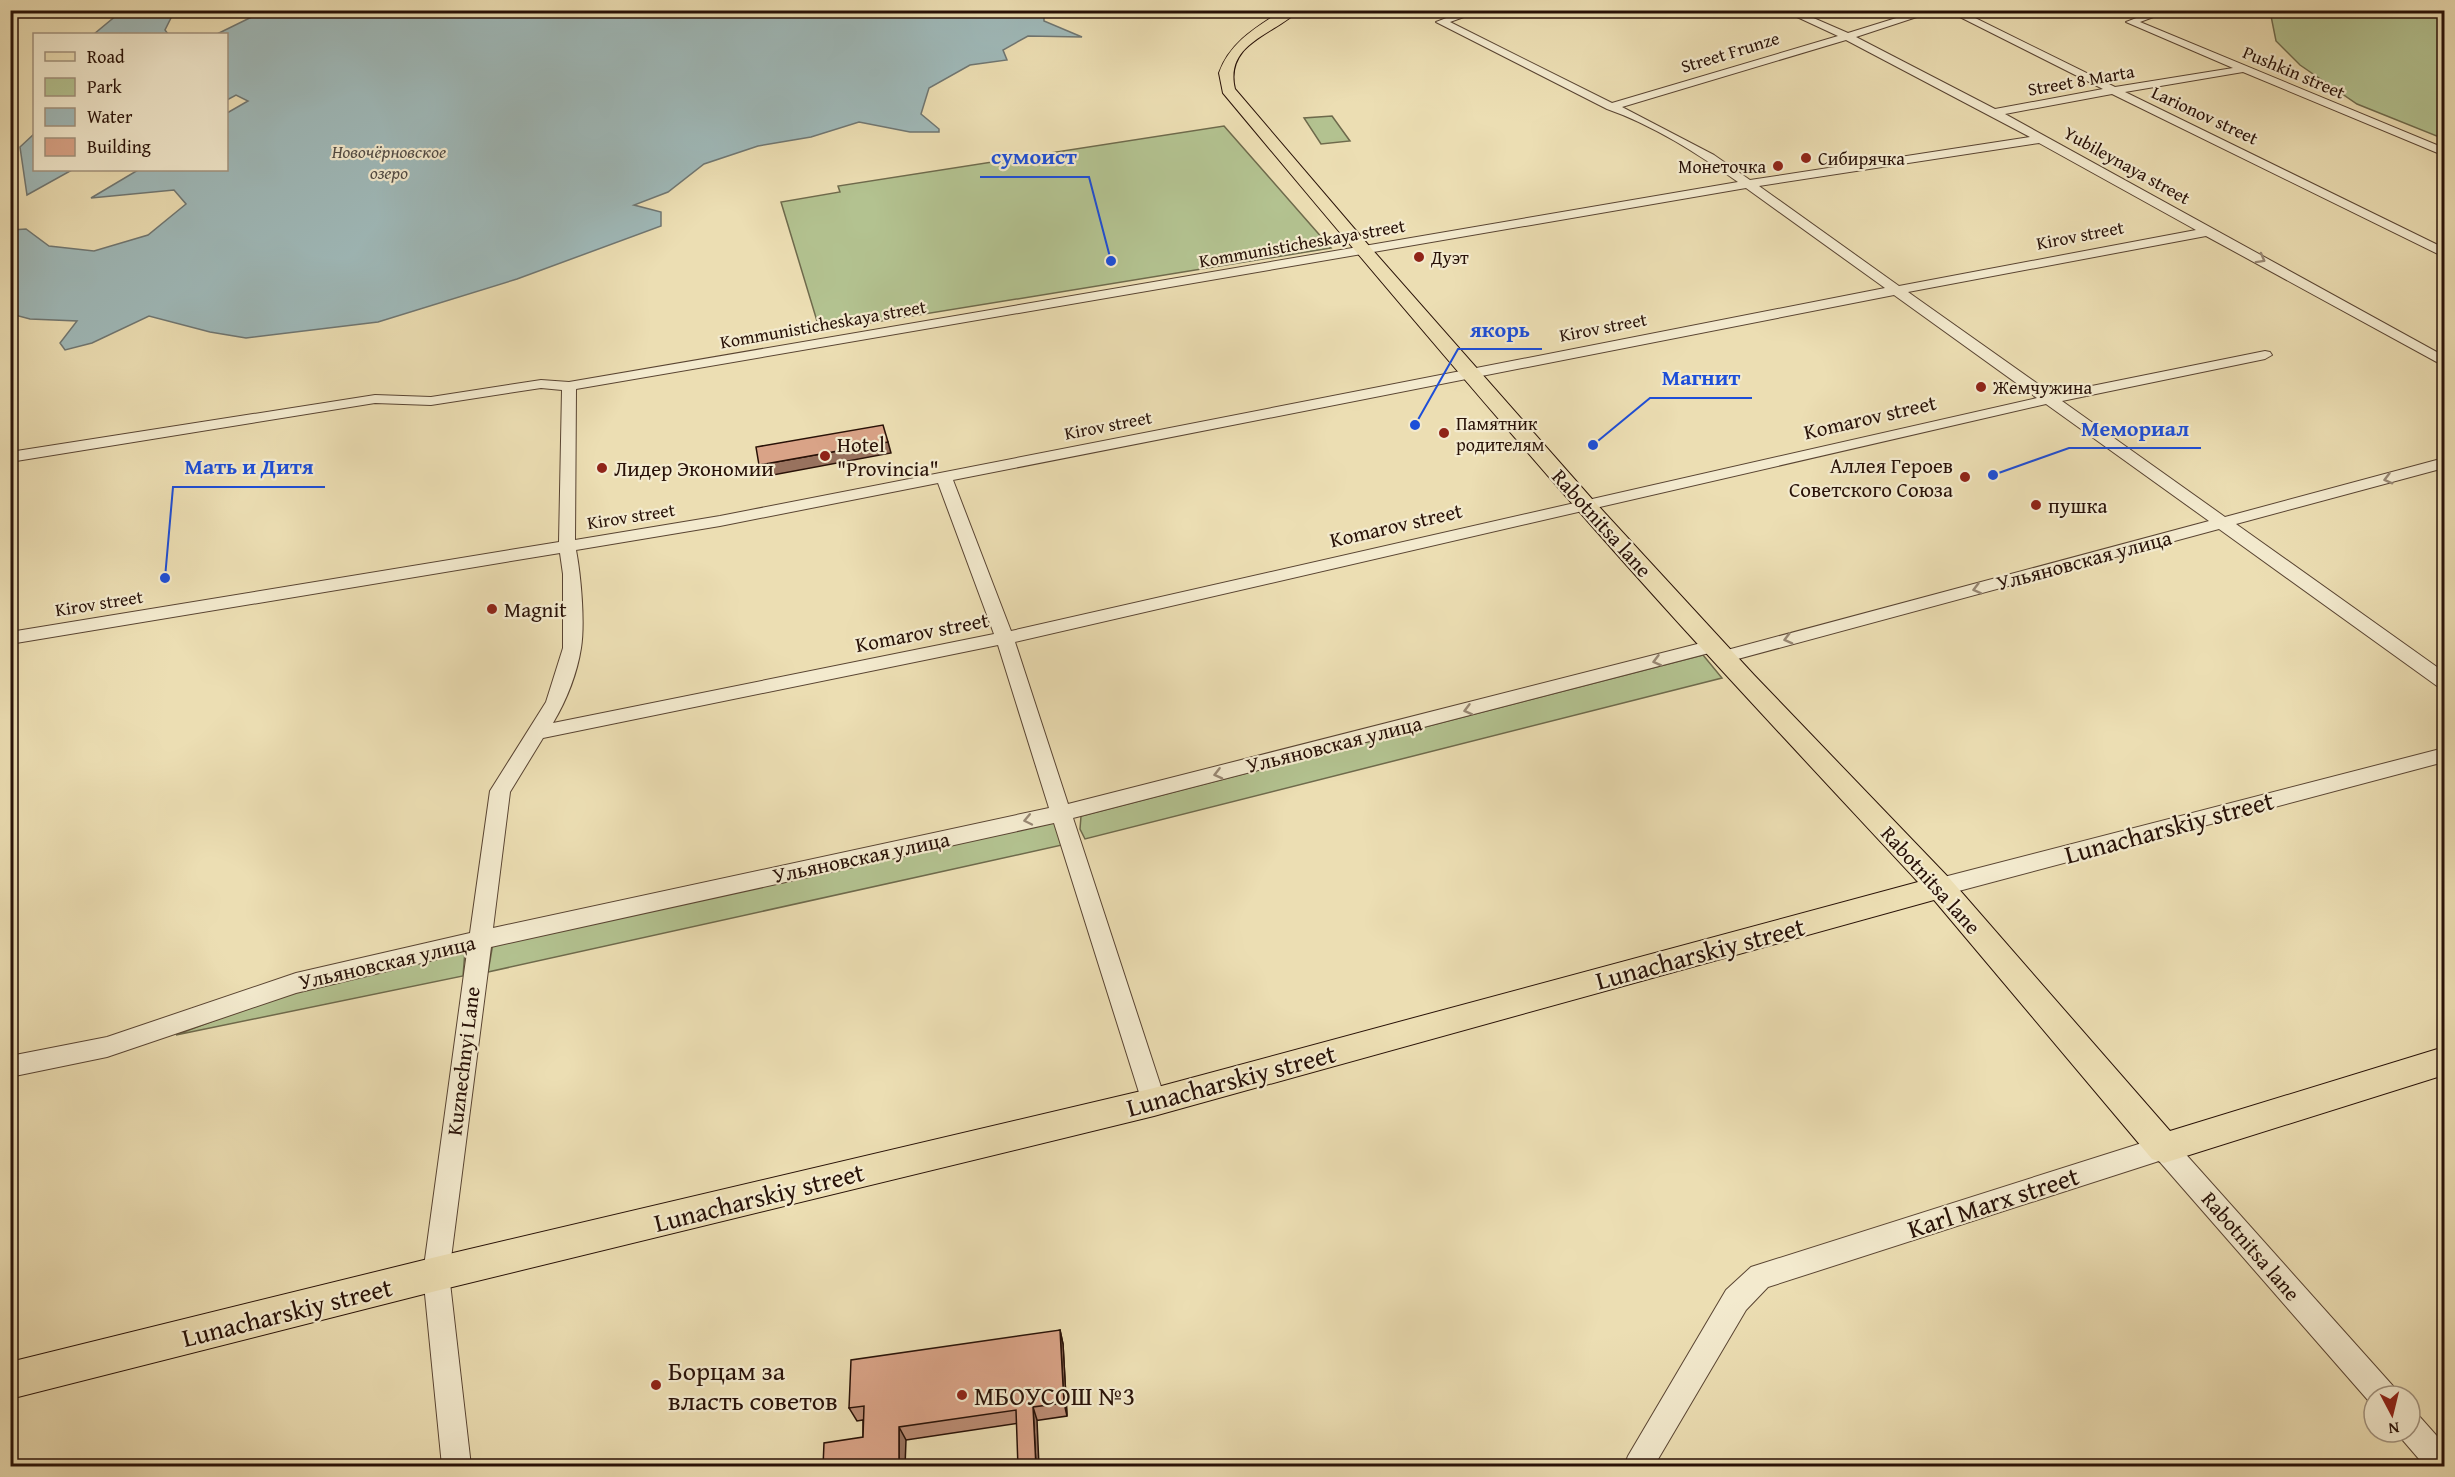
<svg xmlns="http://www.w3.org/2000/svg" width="2455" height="1477" font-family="'Gentium Book Plus',serif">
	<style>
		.green { fill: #b3c290; stroke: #6e6a4c; stroke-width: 1.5 }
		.water { fill: #9fb9b9; stroke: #6f7672; stroke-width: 1.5 }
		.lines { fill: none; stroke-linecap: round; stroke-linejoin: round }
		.minor-casing { stroke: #594432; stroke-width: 2 }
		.major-casing { stroke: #281107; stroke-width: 2 }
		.minor { fill: #f3eace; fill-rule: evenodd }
		.major { fill: #ecdeb3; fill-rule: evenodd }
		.wall { fill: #bb8c74; stroke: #281107; stroke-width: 1.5 }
		.shaded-wall { fill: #98725e; stroke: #281107; stroke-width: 1.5 }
		.building { fill: #d9a387; stroke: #281107; stroke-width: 1.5 }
		.oneway { stroke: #988874 }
		.poi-dot { fill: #8f2418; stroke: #f3eace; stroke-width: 2 }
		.labels { text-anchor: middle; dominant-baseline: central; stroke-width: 4.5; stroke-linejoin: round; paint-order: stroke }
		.far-street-label { font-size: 18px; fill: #281107; stroke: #f3eace }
		.far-water-label { font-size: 18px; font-style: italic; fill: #524c45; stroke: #f3eace }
		.far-poi-label { font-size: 18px; fill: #281107; stroke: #f3eace; text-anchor: start }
		.street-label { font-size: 21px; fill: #281107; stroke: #f3eace }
		.poi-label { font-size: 21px; fill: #281107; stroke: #f3eace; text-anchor: start }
		.near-street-label { font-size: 26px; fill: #281107; stroke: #f3eace }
		.near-poi-label { font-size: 26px; fill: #281107; stroke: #f3eace; text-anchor: start }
		.leader { fill: none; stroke: #1d4ed8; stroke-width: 2 }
		.callout-dot { fill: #1d4ed8; stroke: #f3eace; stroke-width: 2 }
		.callout-label { font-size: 22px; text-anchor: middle; font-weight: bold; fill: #1d4ed8; stroke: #f3eace; stroke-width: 4.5; stroke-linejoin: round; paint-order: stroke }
	</style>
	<rect width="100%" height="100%" fill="#ecdeb3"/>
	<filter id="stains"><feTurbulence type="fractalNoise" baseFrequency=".00333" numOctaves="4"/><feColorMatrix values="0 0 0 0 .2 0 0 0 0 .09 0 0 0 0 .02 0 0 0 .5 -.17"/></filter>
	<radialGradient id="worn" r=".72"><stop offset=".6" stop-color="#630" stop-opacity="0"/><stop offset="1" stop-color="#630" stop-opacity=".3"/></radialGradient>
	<!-- green -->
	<g class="green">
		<polygon points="2290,11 2444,11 2444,139 2357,104 2300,65 2276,41 2271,16"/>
		<polygon points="1332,116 1350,141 1321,144 1304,118"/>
		<polygon points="1224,126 1331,248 820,331 781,202 840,192 838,186"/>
		<polygon points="1703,655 1722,678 1085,839 1080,829 1081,816"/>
		<polygon points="1054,819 1062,845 488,972 493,943"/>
		<polygon points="465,951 463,976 176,1035 294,990"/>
	</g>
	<!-- water -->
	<g class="water">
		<polygon points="1044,10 1044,21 1082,37 1028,36 1003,50 1007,60 970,65 929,88 921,114 939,129 939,132 910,132 859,122 811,137 758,146 704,164 668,192 634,205 661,212 661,226 517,279 378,322 246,338 210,332 149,316 92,343 65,350 60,343 77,321 30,319 11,314 11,230 26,229 49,246 94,251 148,235 186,204 174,190 91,198 138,170 226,170 227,113 248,101 236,95 227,100 226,34 217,34 262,12"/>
		<polygon points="132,11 132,10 182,11 174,12 165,30 168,34 94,34 117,15"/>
		<polygon points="34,134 34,170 72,170 27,195 20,147"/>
	</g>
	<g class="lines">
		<defs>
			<g id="minor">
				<path d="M1467,10H1483L1450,22L1612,103L1838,36L1782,10H1795L1848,33L1922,10H1938L1856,37L1995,109L2103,89L1946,10H1959L2115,87L2233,68L2126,22L2157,10H2172L2140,22L2444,148V155L2440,154L2243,72L2125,92L2444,248V257L2112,94L2005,114L2444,356V366L2206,236L1908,292L2052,394L2265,351L2270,352L2272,355L2265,359L2062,401L2225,517L2444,458V468L2236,524L2444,672V687L2437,686L2219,529L1723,663L1716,661L1714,657L1716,653L2209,521L2046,404L1015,642L1068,804L1713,640L1719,642L1722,646L1719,650L1713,652L1073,818L1166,1102L1163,1110L1154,1113L1145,1110L1142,1102L1054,823L491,947L449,1274L471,1466H442L423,1274L467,952L296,993L107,1057L10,1077V1056L107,1037L296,973L470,933L490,791L546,702L563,648V574L560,553L10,644V632L559,542L562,390L541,388L431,405L375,403L10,462V452L375,395L431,397L541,380L569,382L1738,182C1698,154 1653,125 1607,109L1436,22ZM1846,40L2030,137L1750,180L1714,155L1622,107ZM2039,143L2196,230L1899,286L1759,186ZM1746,188L1885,288L720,516L575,540L576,389ZM1894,295L2037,398L1011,631L953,480ZM938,483L994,634L553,723C566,701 577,674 581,648C585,623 581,576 576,550L720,526ZM998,645L1049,808L493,928L510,792L543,738Z"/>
				<polygon points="2444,748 2444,762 1940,896 1932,893 1929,887 1932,881 1940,878"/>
				<polygon points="2164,1136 2173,1140 2393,1386 2397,1396 2374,1396 2373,1406 2159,1161 1768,1287 1746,1310 1654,1466 1624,1466 1628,1456 1726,1290 1751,1267"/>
				<polygon points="2410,1413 2420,1417 2444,1444 2444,1466 2425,1466 2400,1437 2398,1432 2410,1432"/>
			</g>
			<path id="major" d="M1283,10H1299C1274,35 1224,43 1235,89L1370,247L1592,499L1754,675L1950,879L2170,1131L2444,1047V1075L2164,1163L2152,1159L1934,900L1154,1116L436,1291L10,1399V1362L436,1257L1154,1088L1918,882C1803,758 1687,635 1576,508C1456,371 1339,232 1223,93L1219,73C1230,42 1257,27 1283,10Z"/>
		</defs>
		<!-- minor casing -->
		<use href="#minor" class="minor-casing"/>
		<!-- major casing -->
		<use href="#major" class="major-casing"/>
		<!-- minor -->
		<use href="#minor" class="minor"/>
		<!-- major -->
		<use href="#major" class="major"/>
	</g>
	<!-- wall -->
	<polygon class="wall" points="1060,1330 1063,1344 1067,1416 906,1440 863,1437 863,1420 857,1421 849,1408"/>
	<!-- shaded-wall -->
	<g class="shaded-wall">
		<polygon points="888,442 891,453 762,477 759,465"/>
		<polygon points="1060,1330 1063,1344 1067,1416 1064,1403"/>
		<polygon points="1033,1407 1037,1420 1039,1467 1036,1467"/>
		<polygon points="899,1427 906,1440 905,1467 899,1467"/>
	</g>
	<!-- building -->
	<g class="building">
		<polygon points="883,425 888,442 759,465 756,447"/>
		<polygon points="1060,1330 1064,1403 1033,1407 1036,1467 1018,1467 1016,1410 899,1427 899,1467 823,1467 824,1443 863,1437 864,1406 849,1408 851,1360"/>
	</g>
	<!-- one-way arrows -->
	<defs><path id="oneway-chevron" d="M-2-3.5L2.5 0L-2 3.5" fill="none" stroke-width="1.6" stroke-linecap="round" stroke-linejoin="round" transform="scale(1.5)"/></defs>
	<g class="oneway">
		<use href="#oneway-chevron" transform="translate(2261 259) rotate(29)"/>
		<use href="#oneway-chevron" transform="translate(2388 479) rotate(165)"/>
		<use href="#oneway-chevron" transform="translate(1977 589) rotate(165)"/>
		<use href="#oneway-chevron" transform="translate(1788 639) rotate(165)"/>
		<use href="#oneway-chevron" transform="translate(1657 661) rotate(165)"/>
		<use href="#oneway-chevron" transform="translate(1468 710) rotate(165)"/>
		<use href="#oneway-chevron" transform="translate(1218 774) rotate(166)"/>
		<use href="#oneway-chevron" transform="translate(1028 820) rotate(168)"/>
	</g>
	<!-- markers -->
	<g class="poi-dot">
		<circle cx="1806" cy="158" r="6"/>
		<circle cx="1778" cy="166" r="6"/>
		<circle cx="1419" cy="257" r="6"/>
		<circle cx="1981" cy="387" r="6"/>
		<circle cx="1444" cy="433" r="6"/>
		<circle cx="825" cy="456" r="6"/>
		<circle cx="602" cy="468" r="6"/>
		<circle cx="1965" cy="477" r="6"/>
		<circle cx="2036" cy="505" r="6"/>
		<circle cx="492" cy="609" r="6"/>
		<circle cx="656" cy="1385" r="6"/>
		<circle cx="962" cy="1395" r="6"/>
	</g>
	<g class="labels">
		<!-- far-street labels -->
		<g class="far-street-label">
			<text transform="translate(1730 52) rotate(-17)">Street Frunze</text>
			<text transform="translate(2294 72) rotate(23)">Pushkin street</text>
			<text transform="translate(2081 80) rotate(-10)">Street 8 Marta</text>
			<text transform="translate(2205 115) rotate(25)">Larionov street</text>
			<text transform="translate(2127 165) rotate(29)">Yubileynaya street</text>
			<text transform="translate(2080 235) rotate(-11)">Kirov street</text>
			<text transform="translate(1302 243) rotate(-10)">Kommunisticheskaya street</text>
			<text transform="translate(823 324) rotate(-10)">Kommunisticheskaya street</text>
			<text transform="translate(1603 327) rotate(-11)">Kirov street</text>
			<text transform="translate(1108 425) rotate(-11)">Kirov street</text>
			<text transform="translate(631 516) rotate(-9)">Kirov street</text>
			<text transform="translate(99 603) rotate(-9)">Kirov street</text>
		</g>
		<!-- far-water labels -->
		<g class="far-water-label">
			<text x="389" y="151">Новочёрновское<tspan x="389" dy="21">озеро</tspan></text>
		</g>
		<!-- far-poi labels -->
		<g class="far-poi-label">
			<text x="1818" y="158">Сибирячка</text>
			<text x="1766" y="166" text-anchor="end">Монеточка</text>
			<text x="1431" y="257">Дуэт</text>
			<text x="1993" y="387">Жемчужина</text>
			<text x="1456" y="423">Памятник<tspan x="1456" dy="21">родителям</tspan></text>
		</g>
		<!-- street labels -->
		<g class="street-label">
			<text transform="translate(1870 417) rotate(-13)">Komarov street</text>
			<text transform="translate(1602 523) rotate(48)">Rabotnitsa lane</text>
			<text transform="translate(1396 525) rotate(-13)">Komarov street</text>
			<text transform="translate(2084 560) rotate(-15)">Ульяновская улица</text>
			<text transform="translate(922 632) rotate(-11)">Komarov street</text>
			<text transform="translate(1334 744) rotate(-14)">Ульяновская улица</text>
			<text transform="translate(861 857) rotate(-12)">Ульяновская улица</text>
			<text transform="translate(1931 880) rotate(48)">Rabotnitsa lane</text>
			<text transform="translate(387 962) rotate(-13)">Ульяновская улица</text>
			<text transform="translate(463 1061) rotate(-83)">Kuznechnyi Lane</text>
			<text transform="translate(2251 1246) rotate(49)">Rabotnitsa lane</text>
		</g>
		<!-- poi labels -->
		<g class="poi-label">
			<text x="837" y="444">Hotel<tspan x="837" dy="24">"Provincia"</tspan></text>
			<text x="1953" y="465" text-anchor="end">Аллея Героев<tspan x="1953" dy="24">Советского Союза</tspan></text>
			<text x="614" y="468">Лидер Экономии</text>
			<text x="2048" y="505">пушка</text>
			<text x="504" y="609">Magnit</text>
		</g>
		<!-- near-street labels -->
		<g class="near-street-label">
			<text transform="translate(2169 827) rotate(-15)">Lunacharskiy street</text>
			<text transform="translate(1700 953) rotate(-15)">Lunacharskiy street</text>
			<text transform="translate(1231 1080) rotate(-15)">Lunacharskiy street</text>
			<text transform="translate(759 1197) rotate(-14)">Lunacharskiy street</text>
			<text transform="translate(1993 1202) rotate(-18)">Karl Marx street</text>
			<text transform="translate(287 1312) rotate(-14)">Lunacharskiy street</text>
		</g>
		<!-- near-poi labels -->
		<g class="near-poi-label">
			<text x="668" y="1370">Борцам за<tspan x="668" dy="30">власть советов</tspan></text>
			<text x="974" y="1395">МБОУСОШ №3</text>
		</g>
	</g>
	<!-- callouts -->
	<path class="leader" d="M1111 261L1089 177H980M1415 425L1458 349H1542M1593 445L1650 398H1752M1993 475L2069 448H2201M165 578L173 487H325"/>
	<g class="callout-dot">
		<circle cx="1111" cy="261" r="6"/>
		<circle cx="1415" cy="425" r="6"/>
		<circle cx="1593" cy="445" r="6"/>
		<circle cx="1993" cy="475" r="6"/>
		<circle cx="165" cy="578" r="6"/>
	</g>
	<g class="callout-label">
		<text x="1034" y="164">сумоист</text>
		<text x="1500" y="337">якорь</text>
		<text x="1701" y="385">Магнит</text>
		<text x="2135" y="436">Мемориал</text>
		<text x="249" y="474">Мать и Дитя</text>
	</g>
	<!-- margin -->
	<rect width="2455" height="1477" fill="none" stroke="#ecdeb3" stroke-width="36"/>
	<rect x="12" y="12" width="2431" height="1453" fill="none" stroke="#281107" stroke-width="3"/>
	<rect x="18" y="18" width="2419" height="1441" fill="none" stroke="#281107" stroke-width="1.5"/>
	<!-- legend -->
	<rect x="33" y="33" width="195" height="138" fill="#f3eace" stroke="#a2937e" stroke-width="1.5"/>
	<rect x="45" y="52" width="30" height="9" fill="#ecdeb3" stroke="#a2937e" stroke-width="1.5"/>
	<text x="87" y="63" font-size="18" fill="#281107">Road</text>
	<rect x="45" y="78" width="30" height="18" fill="#b3c290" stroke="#a2937e" stroke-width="1.5"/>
	<text x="87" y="93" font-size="18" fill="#281107">Park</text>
	<rect x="45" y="108" width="30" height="18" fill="#9fb9b9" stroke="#a2937e" stroke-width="1.5"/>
	<text x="87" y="123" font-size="18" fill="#281107">Water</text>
	<rect x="45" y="138" width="30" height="18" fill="#d9a387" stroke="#a2937e" stroke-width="1.5"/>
	<text x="87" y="153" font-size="18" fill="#281107">Building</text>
	<!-- north arrow -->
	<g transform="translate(2392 1414) rotate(173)"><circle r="28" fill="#f3eace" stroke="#a2937e" stroke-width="1.5"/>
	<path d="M0-4.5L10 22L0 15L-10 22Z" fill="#8f2418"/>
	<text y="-9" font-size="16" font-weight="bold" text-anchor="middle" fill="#281107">N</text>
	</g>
	<rect width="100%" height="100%" filter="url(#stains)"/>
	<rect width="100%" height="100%" fill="url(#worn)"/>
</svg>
